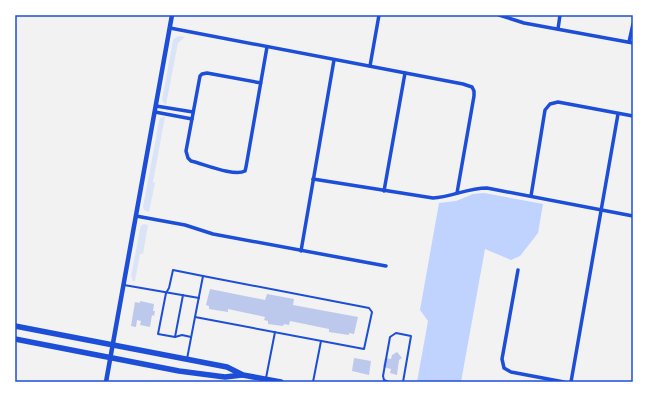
<svg xmlns="http://www.w3.org/2000/svg" width="648" height="397" font-family="'Titillium Web',sans-serif">
	<style>
		.green { fill: #dbe4f7 }
		.water { fill: #bfd3fe }
		.building { fill: #bdc9ec }
		.lines { fill: none; stroke-linecap: round; stroke-linejoin: round }
		.service { stroke: #1d4ed8; stroke-width: 2 }
		.minor { stroke: #1d4ed8; stroke-width: 3.5 }
		.tertiary { stroke: #1d4ed8; stroke-width: 4.5 }
		.primary { stroke: #1d4ed8; stroke-width: 5.5 }
		.neatline { fill: none; stroke: #1d4ed8; stroke-width: 1.5 }
	</style>
	<rect width="100%" height="100%" fill="#f2f2f2"/>
	<!-- green -->
	<g class="green">
		<polygon points="179,36 185,37 178,43 166,105 165,104 162,100 173,40 175,38"/>
		<polygon points="165,117 153,182 155,183 149,212 144,210 143,207 159,121 160,118"/>
		<polygon points="144,224 148,225 143,254 140,254 135,281 133,281 131,276 140,229 141,226"/>
	</g>
	<!-- water -->
	<polygon class="water" points="484,193 543,204 538,233 520,256 511,260 485,249 461,382 417,382 428,321 420,310 439,203 456,201 473,194"/>
	<!-- building -->
	<g class="building">
		<polygon points="210,289 265,300 267,294 294,299 293,305 358,317 354,334 349,333 349,335 329,332 329,329 290,321 289,325 284,324 283,326 268,324 268,321 264,320 265,317 228,309 228,312 209,309 209,306 206,305"/>
		<polygon points="140,301 154,304 153,311 155,311 154,316 152,315 150,327 140,325 141,321 137,320 136,327 131,326 135,302 140,303"/>
		<polygon points="397,352 402,358 399,360 397,375 390,373 391,369 383,367 385,358 391,359 392,355"/>
		<polygon points="354,358 371,361 369,375 352,371"/>
	</g>
	<g class="lines">
		<!-- service -->
		<g class="service">
			<polygon points="203,276 369,308 372,312 364,349 195,317"/>
			<polyline points="124,285 199,298"/>
			<polyline points="175,337 183,295"/>
			<polyline points="191,337 182,335 175,337 158,334 166,293 169,288 173,270 203,276"/>
			<polyline points="187,359 195,317"/>
			<polyline points="266,378 275,332"/>
			<polyline points="313,382 321,341"/>
			<polyline points="389,382 384,380 383,376 390,337 396,333 411,336 403,382"/>
		</g>
		<!-- minor -->
		<g class="minor">
			<polyline points="499,15 524,23 633,43"/>
			<polyline points="170,28 463,84 472,87 474,91 474,96 457,193"/>
			<polyline points="558,29 560,15"/>
			<polyline points="629,42 633,24"/>
			<polyline points="370,66 379,15"/>
			<path d="M261,83L207,73L202,74L200,76L186,151L188,158L191,161C204,164 234,177 245,171L246,167L267,47"/>
			<polyline points="156,106 193,112"/>
			<polyline points="155,112 192,119"/>
			<path d="M313,179L433,198C451,197 468,188 487,188L633,216"/>
			<polyline points="384,191 405,73"/>
			<polyline points="531,196 545,110 550,104 558,102 633,116"/>
			<polyline points="136,216 185,225 213,234 386,266"/>
			<polyline points="301,251 334,60"/>
			<polyline points="518,270 502,359 504,368 511,372 564,382"/>
			<polyline points="571,382 618,114"/>
		</g>
		<!-- tertiary -->
		<polyline class="tertiary" points="106,382 172,15"/>
		<!-- primary -->
		<g class="primary">
			<polyline points="15,326 227,367 243,375 281,382"/>
			<polyline points="15,339 179,371 225,377 242,375"/>
		</g>
	</g>
	<!-- border -->
	<rect width="648" height="397" fill="none" stroke="#ffffff" stroke-width="32"/>
	<rect x="16" y="16" width="616" height="365" class="neatline"/>
</svg>
